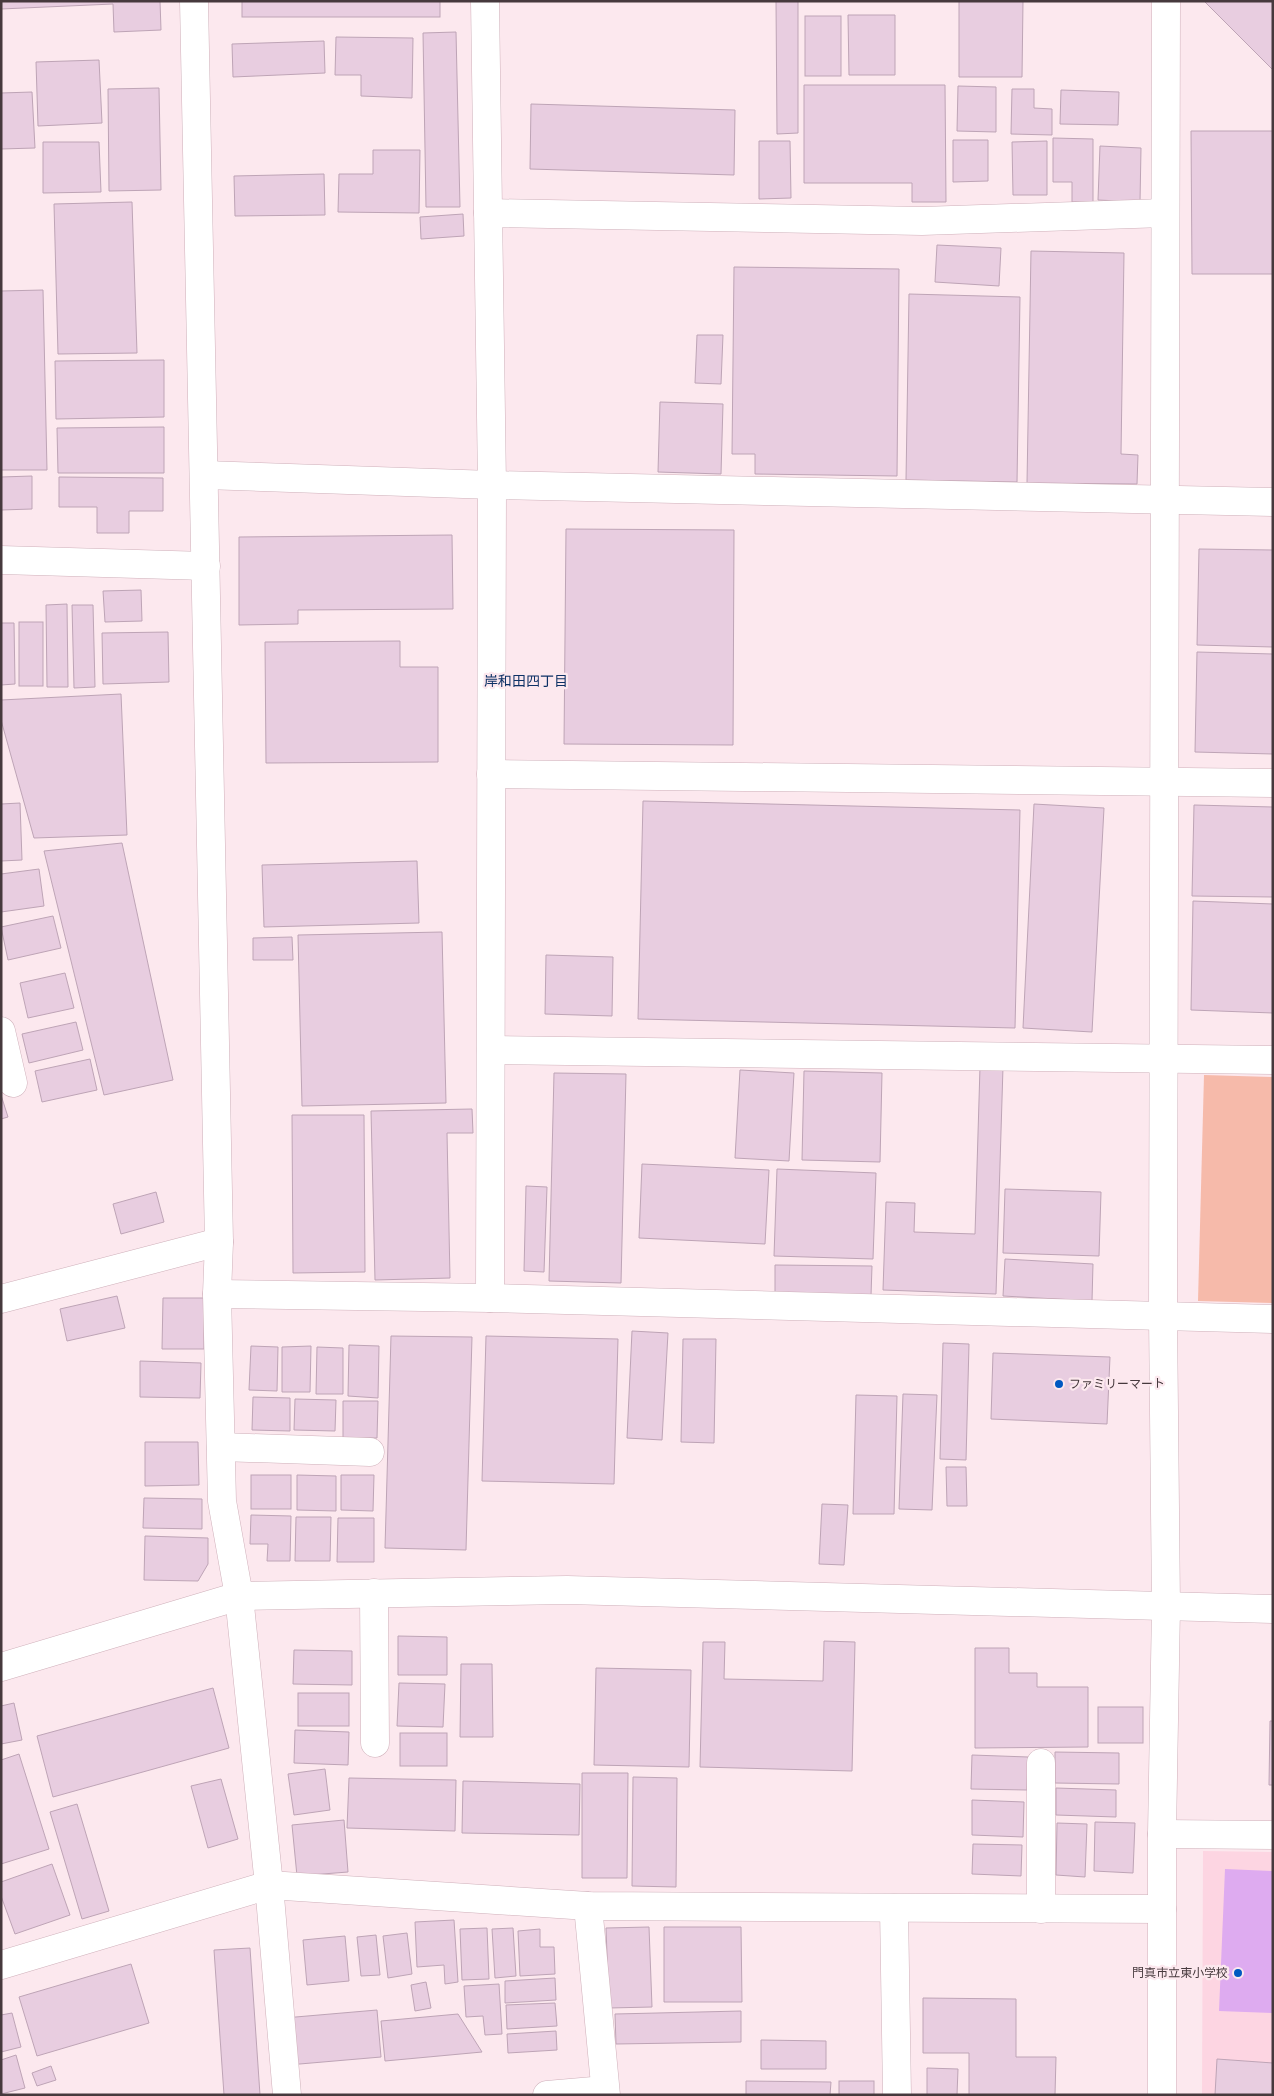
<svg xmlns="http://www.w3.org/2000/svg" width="1274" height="2096" font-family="'Public Sans','Noto Sans JP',sans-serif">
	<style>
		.built { fill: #fdd5e2 }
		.green { fill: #f6baaa }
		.water { fill: #deabf0 }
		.building { fill: #e8cde0; stroke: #bea4b6 }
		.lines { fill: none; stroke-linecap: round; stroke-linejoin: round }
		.minor-casing { stroke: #cfb0ba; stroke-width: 29 }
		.minor { stroke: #fff; stroke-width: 28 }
		.poi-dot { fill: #0058c1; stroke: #fce8ee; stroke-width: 2 }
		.labels { text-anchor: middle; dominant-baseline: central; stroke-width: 4.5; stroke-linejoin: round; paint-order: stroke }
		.poi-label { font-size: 12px; fill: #46393d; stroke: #fce8ee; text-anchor: start }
		.neighbourhood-label { font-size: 14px; fill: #0d3165; stroke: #fce8ee }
	</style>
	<rect width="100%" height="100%" fill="#fce8ee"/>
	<!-- built -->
	<polygon class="built" points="1203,1851 1273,1852 1273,2095 1202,2095"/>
	<!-- green -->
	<polygon class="green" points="1204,1075 1273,1077 1273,1303 1198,1301"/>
	<!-- water -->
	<polygon class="water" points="1225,1869 1273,1871 1273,2013 1219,2011"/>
	<!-- building -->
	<g class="building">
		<polygon points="1,1 160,1 161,30 114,32 113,4 1,9"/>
		<rect x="242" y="1" width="198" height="16"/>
		<polygon points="776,1 798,1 798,133 777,134"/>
		<polygon points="959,1 1023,1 1022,77 959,77"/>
		<polygon points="1204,1 1273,1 1273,70"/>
		<polygon points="848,15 895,15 895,75 849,75"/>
		<rect x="805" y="16" width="36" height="60"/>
		<polygon points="456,32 460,207 426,207 423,33"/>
		<polygon points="336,37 413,38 412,98 361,96 361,75 335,75"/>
		<polygon points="324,41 325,73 233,77 232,44"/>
		<polygon points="99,60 102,123 38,126 36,62"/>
		<polygon points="804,85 945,85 946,202 912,202 912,183 804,183"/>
		<polygon points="958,86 996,87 996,132 957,131"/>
		<polygon points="159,88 161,190 109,191 108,89"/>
		<polygon points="1012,89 1034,89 1034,108 1052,109 1052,135 1011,134"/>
		<polygon points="1061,90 1119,92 1118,125 1060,124"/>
		<polygon points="32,92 35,148 1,149 1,93"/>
		<polygon points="531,104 735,110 734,175 530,169"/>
		<polygon points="1191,131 1273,131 1273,274 1192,274"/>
		<polygon points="1053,138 1093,139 1093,202 1072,202 1072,182 1053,182"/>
		<polygon points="953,140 988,140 988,181 953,182"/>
		<polygon points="759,141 790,141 791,198 759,199"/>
		<polygon points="1047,141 1047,195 1013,195 1012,142"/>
		<polygon points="43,142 99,142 101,192 43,193"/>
		<polygon points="1100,146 1141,148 1140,202 1098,200"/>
		<polygon points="373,150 420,150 419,213 338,212 339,174 373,174"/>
		<polygon points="324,174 325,215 235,216 234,176"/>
		<polygon points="132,202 137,353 58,354 54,204"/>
		<polygon points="463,214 464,236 421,239 420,217"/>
		<polygon points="937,245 1001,248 999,286 935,282"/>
		<polygon points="1031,251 1124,253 1121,454 1138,455 1137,484 1027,483"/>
		<polygon points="734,267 899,269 897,476 755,474 755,454 732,454"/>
		<polygon points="43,290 47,470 1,470 1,291"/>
		<polygon points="909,294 1020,297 1017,482 906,480"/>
		<polygon points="697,335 723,335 721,384 695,383"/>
		<polygon points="164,360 164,417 56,419 55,361"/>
		<polygon points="660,402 723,404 721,474 658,472"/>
		<polygon points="164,427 164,473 58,473 57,428"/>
		<polygon points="32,476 32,509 1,510 1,477"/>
		<polygon points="59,477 163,478 163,511 129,511 129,533 97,533 97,507 59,507"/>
		<polygon points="566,529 734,530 733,745 564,744"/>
		<polygon points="452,535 453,609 298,610 298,624 239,625 239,537"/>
		<polygon points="1199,549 1273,550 1273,647 1197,645"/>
		<polygon points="141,590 142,621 105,622 103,591"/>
		<polygon points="67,604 68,687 47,687 46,605"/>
		<polygon points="72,605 93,605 95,687 74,688"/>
		<rect x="19" y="622" width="24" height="64"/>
		<polygon points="1,623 14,623 15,684 1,685"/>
		<polygon points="168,632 169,682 103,684 102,633"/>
		<polygon points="400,641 400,667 438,667 438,762 266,763 265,642"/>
		<polygon points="1197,652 1273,654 1273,754 1195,752"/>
		<polygon points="121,694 127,835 34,838 1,720 1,700"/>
		<polygon points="643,801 1020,810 1015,1028 638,1019"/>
		<polygon points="20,803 22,860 1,861 1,804"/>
		<polygon points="1034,804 1104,808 1092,1032 1023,1028"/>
		<polygon points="1194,805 1273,807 1273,897 1192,896"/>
		<polygon points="122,843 173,1080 104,1095 44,851"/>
		<polygon points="417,861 419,923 264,927 262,865"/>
		<polygon points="39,869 44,906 1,912 1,874"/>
		<polygon points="1193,901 1273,904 1273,1013 1191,1010"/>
		<polygon points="53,916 61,948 8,960 1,927"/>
		<polygon points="442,932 446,1103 302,1106 298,935"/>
		<polygon points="292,937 293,960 253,960 253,938"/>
		<polygon points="546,955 613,957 612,1016 545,1014"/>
		<polygon points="65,973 74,1008 28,1018 20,983"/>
		<polygon points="76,1022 83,1050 29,1063 22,1034"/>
		<polygon points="90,1059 97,1090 42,1102 35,1071"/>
		<polygon points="980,1067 1003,1067 996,1294 883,1290 886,1202 915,1203 914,1232 975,1234"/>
		<polygon points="740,1070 794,1073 789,1161 735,1158"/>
		<polygon points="804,1071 882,1073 880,1162 802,1160"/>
		<polygon points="554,1073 626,1074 621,1283 549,1281"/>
		<polygon points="1,1095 8,1117 1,1119"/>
		<polygon points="472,1109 473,1133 447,1133 450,1278 375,1280 371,1111"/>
		<polygon points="292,1115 364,1115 365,1272 293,1273"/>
		<polygon points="642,1164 769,1170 765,1244 639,1238"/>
		<polygon points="777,1169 876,1173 873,1259 774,1256"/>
		<polygon points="526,1186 547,1187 544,1272 524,1271"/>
		<polygon points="1005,1189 1101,1192 1099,1256 1003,1253"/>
		<polygon points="156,1192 164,1222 121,1234 113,1204"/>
		<polygon points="1005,1259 1093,1264 1092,1301 1003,1296"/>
		<polygon points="775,1265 872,1266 871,1296 775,1295"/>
		<polygon points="117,1296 125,1328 67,1341 60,1309"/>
		<polygon points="163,1298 204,1298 204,1349 162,1349"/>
		<polygon points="632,1331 668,1333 662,1440 627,1438"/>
		<polygon points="391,1336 472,1337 466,1550 385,1548"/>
		<polygon points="486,1336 618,1339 614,1484 482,1481"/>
		<polygon points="683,1339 716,1339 714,1443 681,1442"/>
		<polygon points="943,1343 969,1344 966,1460 940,1459"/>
		<polygon points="349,1345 379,1346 378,1398 348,1396"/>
		<polygon points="251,1346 278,1347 277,1391 249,1390"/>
		<polygon points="311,1346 310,1392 282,1392 282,1347"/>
		<polygon points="317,1347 343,1348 343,1394 316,1394"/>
		<polygon points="993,1353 1110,1357 1107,1424 991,1419"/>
		<polygon points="140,1361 201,1363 200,1398 140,1397"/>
		<polygon points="903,1394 937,1395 932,1510 899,1509"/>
		<polygon points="856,1395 897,1396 894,1514 853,1514"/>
		<polygon points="253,1397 290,1398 290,1431 252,1430"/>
		<polygon points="295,1399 336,1400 335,1431 294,1430"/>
		<polygon points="343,1401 378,1401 377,1438 343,1438"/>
		<polygon points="145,1442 198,1442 199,1485 145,1486"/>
		<polygon points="946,1467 966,1467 967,1506 947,1506"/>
		<rect x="251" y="1475" width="40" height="34"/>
		<polygon points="297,1475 336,1476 336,1511 297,1510"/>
		<polygon points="341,1475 374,1475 373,1511 341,1510"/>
		<polygon points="144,1498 202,1499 202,1529 143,1528"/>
		<polygon points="822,1504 848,1505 844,1565 819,1564"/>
		<polygon points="251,1515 291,1516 290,1561 267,1561 268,1544 250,1544"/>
		<polygon points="296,1517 331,1517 330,1561 295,1561"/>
		<polygon points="338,1518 374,1518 374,1562 337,1562"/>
		<polygon points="145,1536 208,1538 208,1564 198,1581 144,1580"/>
		<polygon points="398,1636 447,1637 447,1675 398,1675"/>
		<polygon points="824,1641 855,1642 852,1771 700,1767 703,1642 725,1642 724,1679 823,1681"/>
		<polygon points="975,1648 1009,1648 1009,1673 1037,1673 1037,1687 1088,1687 1088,1747 975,1748"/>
		<polygon points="294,1650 352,1651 352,1685 293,1684"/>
		<polygon points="461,1664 492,1664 493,1737 460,1737"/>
		<polygon points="596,1668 691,1670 689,1767 594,1765"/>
		<polygon points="399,1683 445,1684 443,1727 397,1726"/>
		<polygon points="213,1688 229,1748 53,1797 37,1736"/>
		<rect x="298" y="1693" width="51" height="33"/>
		<polygon points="14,1703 22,1740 1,1744 1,1706"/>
		<rect x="1098" y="1707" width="45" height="36"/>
		<polygon points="1270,1721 1273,1721 1273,1785 1269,1785"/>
		<polygon points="295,1730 349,1732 348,1765 294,1763"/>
		<rect x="400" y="1733" width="47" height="33"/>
		<polygon points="1055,1752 1119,1753 1119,1784 1055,1783"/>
		<polygon points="19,1754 49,1849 1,1864 1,1760"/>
		<polygon points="972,1755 1028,1757 1027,1790 971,1789"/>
		<polygon points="325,1769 330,1810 294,1815 288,1774"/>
		<polygon points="582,1773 628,1773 627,1878 582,1878"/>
		<polygon points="633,1777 677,1778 676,1887 632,1886"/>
		<polygon points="349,1778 456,1780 455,1831 347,1828"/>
		<polygon points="221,1779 238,1839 208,1848 191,1786"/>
		<polygon points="463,1781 580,1784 579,1835 462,1833"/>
		<polygon points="1056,1788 1116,1790 1116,1817 1056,1815"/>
		<polygon points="972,1800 1024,1802 1023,1837 972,1835"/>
		<polygon points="77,1804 109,1911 82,1919 50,1812"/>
		<polygon points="344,1820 348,1872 297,1876 292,1825"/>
		<polygon points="1095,1822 1135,1823 1133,1873 1094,1871"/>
		<polygon points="1057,1823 1087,1824 1085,1877 1056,1875"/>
		<polygon points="973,1844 1022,1845 1021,1876 972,1874"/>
		<polygon points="52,1864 70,1915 15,1934 1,1896 1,1882"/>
		<polygon points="454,1920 458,1982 445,1984 444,1965 417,1967 415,1922"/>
		<polygon points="649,1927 652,2007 609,2008 606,1928"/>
		<polygon points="664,1927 741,1927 742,2002 664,2002"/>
		<polygon points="487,1928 489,1979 462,1980 460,1929"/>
		<polygon points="513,1928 516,1976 495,1978 492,1929"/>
		<polygon points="540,1929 540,1947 554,1947 555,1974 520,1976 518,1931"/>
		<polygon points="407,1933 412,1974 388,1978 383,1936"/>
		<polygon points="376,1935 380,1975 361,1976 357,1937"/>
		<polygon points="345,1936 349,1981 307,1985 303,1940"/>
		<polygon points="250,1948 260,2095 224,2095 214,1950"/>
		<polygon points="131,1964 149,2023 37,2056 19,1997"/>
		<polygon points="555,1978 556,2000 505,2003 505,1981"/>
		<polygon points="426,1982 431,2008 415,2011 411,1985"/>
		<polygon points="499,1984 502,2034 485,2035 483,2016 466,2017 464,1986"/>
		<polygon points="923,1998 1016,1999 1016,2057 1056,2057 1055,2095 969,2095 969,2053 923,2053"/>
		<polygon points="555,2003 557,2026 507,2029 506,2005"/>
		<polygon points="377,2010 381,2057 288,2065 284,2018"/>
		<polygon points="741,2011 741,2042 616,2044 615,2014"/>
		<polygon points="12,2013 21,2047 1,2052 1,2015"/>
		<polygon points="458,2014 482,2052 385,2061 381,2021"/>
		<polygon points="556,2031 557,2050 508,2053 507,2034"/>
		<polygon points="761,2040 826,2041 826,2069 761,2069"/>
		<polygon points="16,2055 25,2088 1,2094 1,2060"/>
		<polygon points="1217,2059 1273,2063 1273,2095 1215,2095"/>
		<polygon points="51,2066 56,2080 37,2086 32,2073"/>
		<polygon points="927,2068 958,2069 957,2095 927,2095"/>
		<polygon points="746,2081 831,2082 830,2095 746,2095"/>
		<rect x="839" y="2081" width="35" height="14"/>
	</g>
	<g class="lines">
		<defs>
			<g id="minor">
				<polyline points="194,1 219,1242 217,1294 222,1501 239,1596 269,1885 287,2095"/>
				<polyline points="485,1 492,485 490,1298"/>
				<polyline points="488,213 922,221 1164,213"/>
				<polyline points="205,475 492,485 1273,502"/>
				<polyline points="1,560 206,566"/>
				<polyline points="491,774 1273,783"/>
				<polyline points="1,1031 13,1083"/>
				<polyline points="491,1050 1273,1060"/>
				<polyline points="217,1294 490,1298 1273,1319"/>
				<polyline points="1,1299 219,1242"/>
				<polyline points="221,1447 370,1452"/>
				<polyline points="374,1593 375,1743"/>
				<polyline points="1,1667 239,1596 567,1590 1273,1609"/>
				<polyline points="1162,1834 1273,1835"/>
				<polyline points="588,1906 606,2095"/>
				<polyline points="894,1908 897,2095"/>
				<polyline points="1041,1909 1041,1763"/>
				<polyline points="1,1965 269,1885 588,1906 1162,1909"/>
				<polyline points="547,2095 605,2090"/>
				<polyline points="1162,2095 1162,1834 1166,1607 1163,1315 1166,1"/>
			</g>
		</defs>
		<!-- minor casing -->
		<use href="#minor" class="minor-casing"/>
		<!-- minor -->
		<use href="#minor" class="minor"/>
	</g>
	<!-- markers -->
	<g class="poi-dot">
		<circle cx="1059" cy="1384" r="5"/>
		<circle cx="1238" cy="1973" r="5"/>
	</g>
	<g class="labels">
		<!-- poi labels -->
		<g class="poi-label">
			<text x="1069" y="1384">ファミリーマート</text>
			<text x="1228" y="1973" text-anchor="end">門真市立東小学校</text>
		</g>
		<!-- neighbourhood labels -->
		<g class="neighbourhood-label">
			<text x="526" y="681">岸和田四丁目</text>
		</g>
	</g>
	<!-- border -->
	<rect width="1274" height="2096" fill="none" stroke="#46393d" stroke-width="5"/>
</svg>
